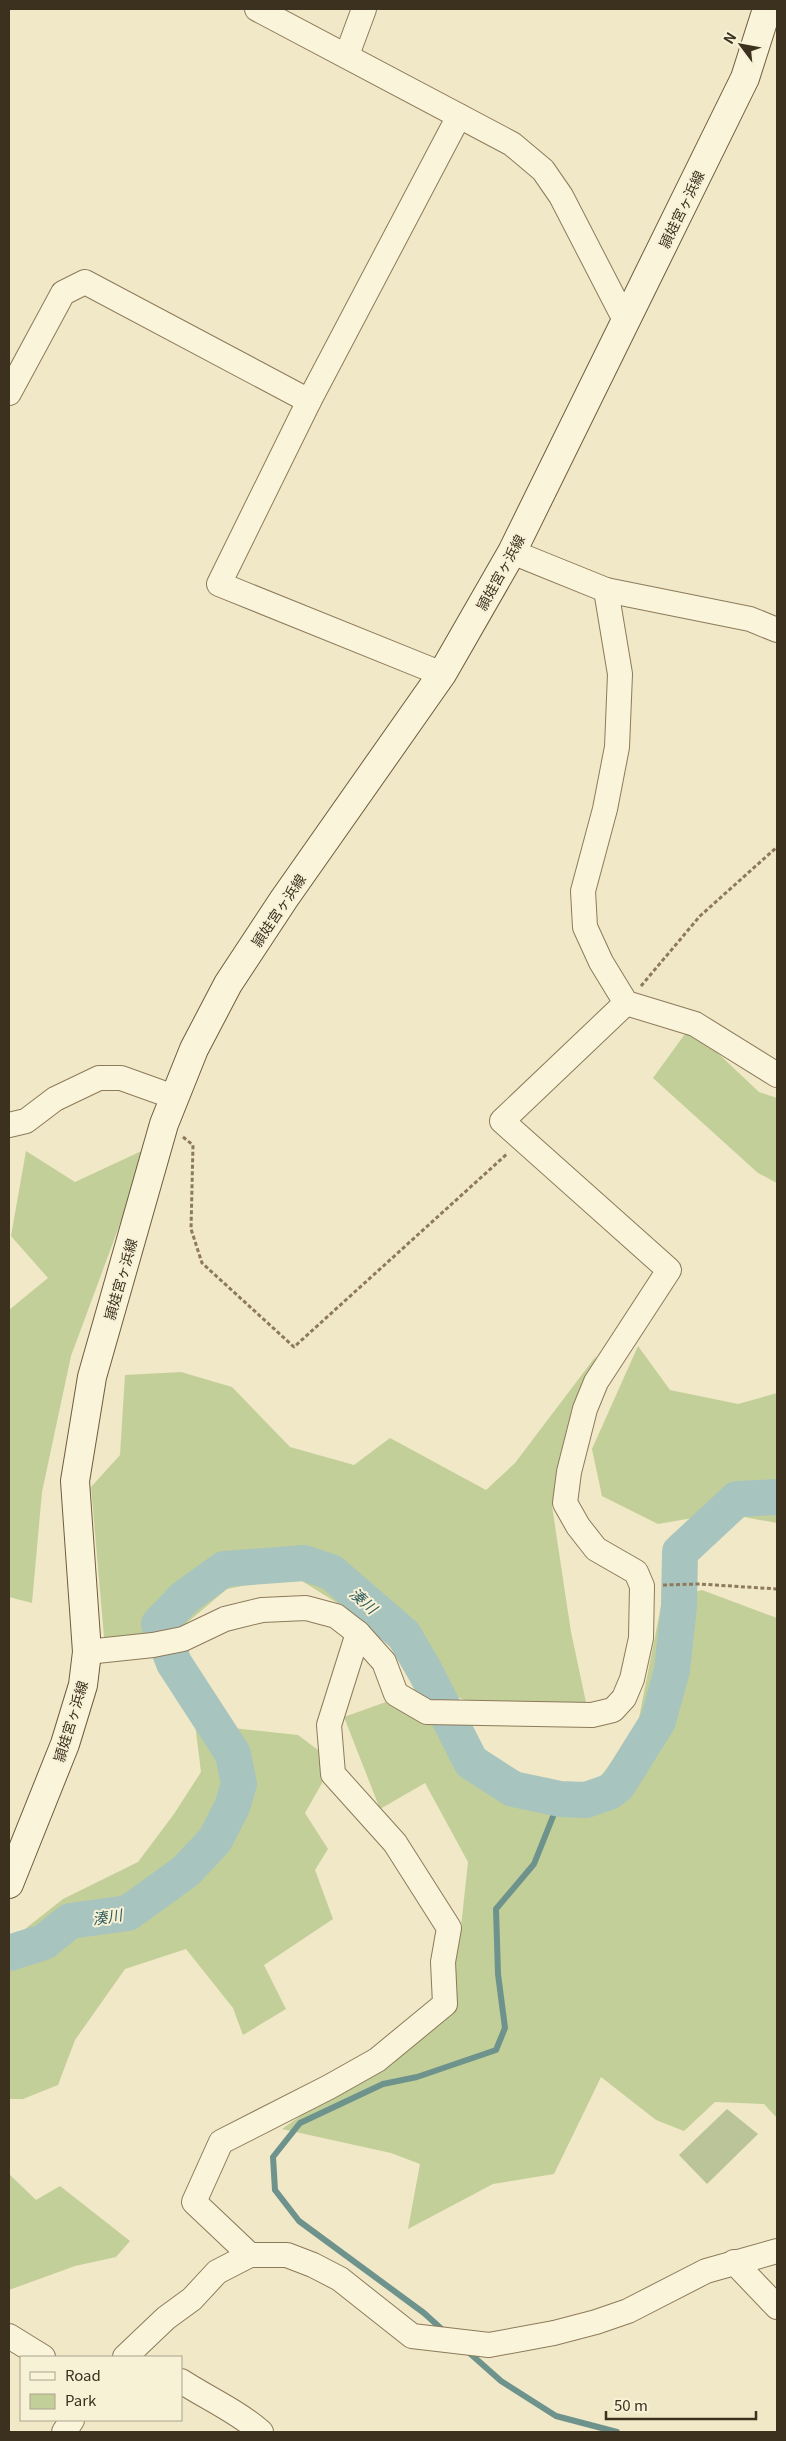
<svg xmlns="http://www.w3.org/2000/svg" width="786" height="2441" font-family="Georgia,'Noto Sans JP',serif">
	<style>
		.green { fill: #c3cf99 }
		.cemetery { fill: #bac498 }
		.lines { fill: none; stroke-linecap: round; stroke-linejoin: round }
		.stream { stroke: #6e938d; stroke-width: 6 }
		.river { stroke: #a8c4be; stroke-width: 36 }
		.minor-casing { stroke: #8d7a5b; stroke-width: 26 }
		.secondary-casing { stroke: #6f5b3e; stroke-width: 30 }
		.path { stroke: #8d7a5b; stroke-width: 3; stroke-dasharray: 4 2.5; stroke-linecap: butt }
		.minor { stroke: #faf4da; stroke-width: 24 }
		.secondary { stroke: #faf4da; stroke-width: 28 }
		.labels { text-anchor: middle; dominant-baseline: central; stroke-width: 4; stroke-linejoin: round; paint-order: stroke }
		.street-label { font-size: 14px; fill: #3c301f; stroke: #f7f1d6 }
		.water-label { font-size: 15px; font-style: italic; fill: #2e5b5d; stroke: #f7f1d6 }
	</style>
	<rect width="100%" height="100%" fill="#f0e8c6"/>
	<!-- green -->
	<g class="green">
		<polygon points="690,1027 759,1092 777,1098 777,1183 758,1173 653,1078"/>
		<polygon points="148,1148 71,1356 42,1492 32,1603 9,1597 9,1310 48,1278 11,1236 26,1151 75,1182"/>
		<polygon points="638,1346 670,1390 738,1404 777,1393 777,1523 722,1513 658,1524 602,1496 592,1449"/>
		<polygon points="596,1356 575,1420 552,1506 571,1632 587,1707 486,1708 428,1686 366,1621 294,1576 227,1589 170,1637 106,1660 91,1487 120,1455 125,1375 181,1372 232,1387 290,1447 354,1465 390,1438 486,1490 515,1463"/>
		<polygon points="702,1590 777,1618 777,2118 764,2104 715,2102 684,2131 656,2120 601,2077 554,2174 493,2184 408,2229 420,2164 391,2153 282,2129 432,2023 461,1927 468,1862 425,1783 380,1809 344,1717 397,1698 519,1772 583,1800 637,1728 662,1601"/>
		<polygon points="195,1724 298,1735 334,1762 305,1813 328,1849 315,1870 333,1919 264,1965 286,2009 243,2035 233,2008 186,1949 125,1969 75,2040 58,2085 23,2099 9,2099 9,1957 25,1929 63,1899 138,1862 174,1814 201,1772"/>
		<polygon points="9,2174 36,2200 60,2186 130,2241 116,2257 75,2266 9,2290"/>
	</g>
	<!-- cemetery -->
	<polygon class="cemetery" points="727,2109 758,2134 707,2184 679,2155"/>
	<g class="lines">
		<!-- stream -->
		<g class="stream">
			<polyline points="446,2333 424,2313 299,2221 275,2190 273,2157 300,2123 383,2084 417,2077 496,2050 505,2028 498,1974 496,1909 534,1864 560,1799"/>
			<polyline points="465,2349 501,2381 556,2416 617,2432"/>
		</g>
		<!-- river -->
		<polyline class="river" points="9,1953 44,1942 70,1921 128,1913 186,1871 215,1840 232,1807 239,1784 233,1754 174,1663 159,1624 185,1597 224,1569 304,1563 331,1572 404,1635 426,1673 471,1762 513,1789 560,1799 586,1800 609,1792 618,1785 658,1721 672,1670 679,1606 680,1552 737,1499 777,1497"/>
		<defs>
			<g id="minor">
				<polyline points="257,9 512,144 543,170 561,196 626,322"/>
				<polyline points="347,55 364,9"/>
				<polyline points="9,393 63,293 85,282 309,401"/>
				<polyline points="512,552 606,590 750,619 777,630"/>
				<polyline points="606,590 620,674 617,747 605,809 583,891 585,927 601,962 626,1003 695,1024 777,1075"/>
				<polyline points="442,674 219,584 309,401 459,116"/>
				<polyline points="9,1125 26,1121 55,1099 99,1078 121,1078 174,1097"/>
				<polyline points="358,1633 384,1662 396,1694 427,1712 592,1715 613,1710 624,1698 632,1679 641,1638 642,1586 636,1572 596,1549 578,1526 565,1503 569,1472 585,1409 596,1382 669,1270 502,1121 626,1003"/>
				<polyline points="87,1652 153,1645 183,1639 225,1619 262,1610 306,1608 336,1616 358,1633 329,1725 333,1774 395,1843 449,1928 443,1962 445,2004 377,2060 329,2087 221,2142 194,2202 250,2255"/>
				<polyline points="734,2262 777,2307"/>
				<polyline points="9,2336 43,2357"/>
				<polyline points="125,2357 166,2318 192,2299 217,2272 250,2255 287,2255 313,2265 340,2279 412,2336 489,2345 554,2333 596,2322 628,2311 706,2271 777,2251"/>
				<path d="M181,2381C207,2398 237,2411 261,2432"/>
				<polyline points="64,2432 72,2420"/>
			</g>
			<polyline id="secondary" points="9,1884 65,1744 83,1685 87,1652 75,1481 92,1377 164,1124 194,1049 228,984 284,899 442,674 512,552 745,78 767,9"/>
		</defs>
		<!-- minor casing -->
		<use href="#minor" class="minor-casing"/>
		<!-- secondary casing -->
		<use href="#secondary" class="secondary-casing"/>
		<!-- path -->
		<g class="path">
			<polyline points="641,986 700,916 777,847"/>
			<polyline points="183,1137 193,1145 191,1229 202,1263 294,1347 508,1153"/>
			<polyline points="663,1585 700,1584 777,1589"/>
		</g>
		<!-- minor -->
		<use href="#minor" class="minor"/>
		<!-- secondary -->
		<use href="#secondary" class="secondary"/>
	</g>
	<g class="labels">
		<!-- street labels -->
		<g class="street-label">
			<text transform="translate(681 209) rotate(-64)">頴娃宮ヶ浜線</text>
			<text transform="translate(500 572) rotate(-61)">頴娃宮ヶ浜線</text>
			<text transform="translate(278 910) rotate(-56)">頴娃宮ヶ浜線</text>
			<text transform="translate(120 1279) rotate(-74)">頴娃宮ヶ浜線</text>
			<text transform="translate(70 1721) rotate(-73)">頴娃宮ヶ浜線</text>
		</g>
		<!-- water labels -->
		<g class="water-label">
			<text transform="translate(364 1600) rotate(41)">湊川</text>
			<text transform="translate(107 1916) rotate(-9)">湊川</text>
		</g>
	</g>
	<!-- border -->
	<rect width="786" height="2441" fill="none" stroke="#3c301f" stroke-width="20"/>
	<!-- legend -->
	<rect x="20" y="2356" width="162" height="65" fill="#f7f1d6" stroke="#aca48d"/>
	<rect x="30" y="2372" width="25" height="8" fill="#faf4da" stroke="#aca48d"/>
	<text x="65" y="2381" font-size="15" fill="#3c301f">Road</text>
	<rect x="30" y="2394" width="25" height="15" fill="#c3cf99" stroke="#aca48d"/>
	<text x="65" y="2406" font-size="15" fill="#3c301f">Park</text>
	<!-- north arrow -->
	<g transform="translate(741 45) rotate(302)" stroke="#f7f1d6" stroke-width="4" paint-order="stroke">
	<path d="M0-4L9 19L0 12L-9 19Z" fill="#3c301f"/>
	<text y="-8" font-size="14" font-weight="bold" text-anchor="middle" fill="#3c301f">N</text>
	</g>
	<!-- scale -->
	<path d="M606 2411v8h150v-8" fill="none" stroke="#3c301f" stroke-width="2.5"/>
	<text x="614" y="2411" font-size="15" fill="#3c301f" stroke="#f7f1d6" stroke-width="4" paint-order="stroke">50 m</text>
</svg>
